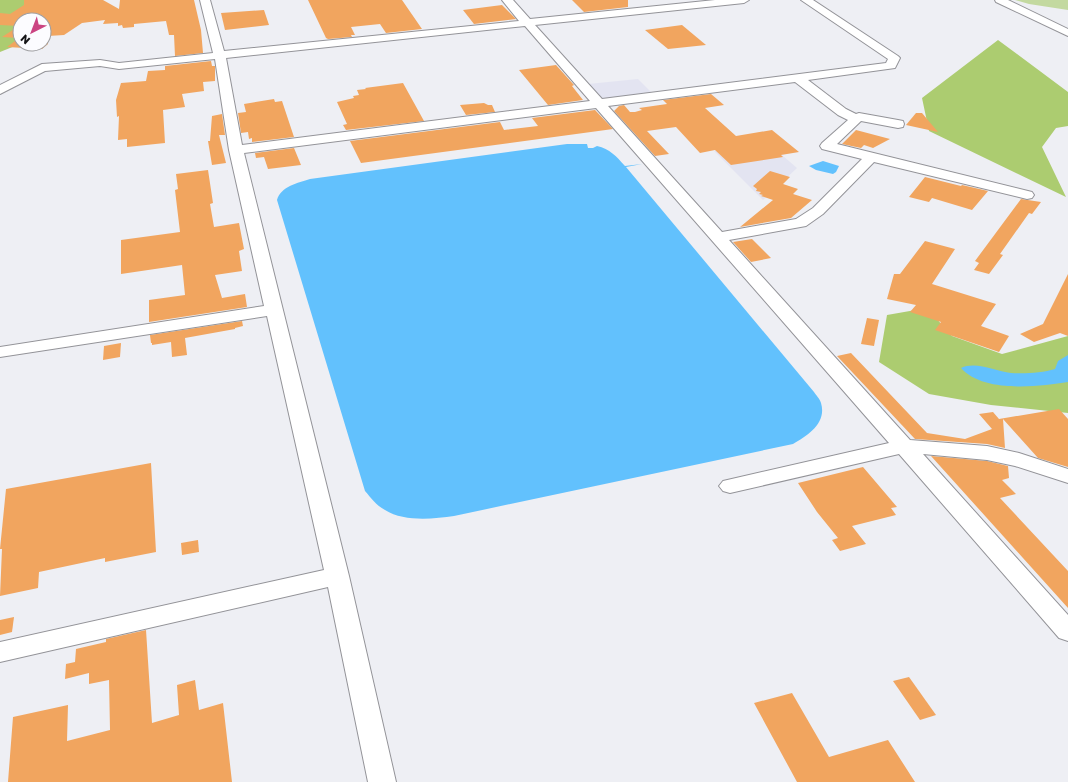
<svg xmlns="http://www.w3.org/2000/svg" width="1068" height="782" font-family="'Golos Text',sans-serif">
	<style>
		.built { fill: #e3e4f1 }
		.green { fill: #c3d9a0 }
		.forest { fill: #accc70 }
		.water { fill: #62c1fd }
		.building { fill: #f1a55f; fill-rule: evenodd }
		.lines { fill: none; stroke-linecap: round; stroke-linejoin: round }
		.street-casing { stroke: #939398; stroke-width: 2 }
		.street { fill: #fff; fill-rule: evenodd }
	</style>
	<rect width="100%" height="100%" fill="#eeeff4"/>
	<!-- built -->
	<g class="built">
		<polygon points="638,79 655,96 604,102 588,84"/>
		<polygon points="768,143 797,168 763,200 714,151"/>
	</g>
	<!-- green -->
	<polygon class="green" points="1015,0 1068,0 1068,10 1029,4"/>
	<!-- forest -->
	<g class="forest">
		<polygon points="0,0 89,0 44,20 20,20 20,44 0,52"/>
		<polygon points="998,40 1068,92 1068,126 1056,128 1042,147 1066,197 929,131 922,98"/>
		<polygon points="927,308 952,336 1002,354 1068,336 1068,413 991,405 929,394 879,362 887,315"/>
	</g>
	<!-- water -->
	<g class="water">
		<path d="M567,144H587L588,148H593L597,146C610,149 616,156 625,166L642,164L626,167L814,392C816,395 820,399 821,403C827,423 808,435 793,444L454,516C433,519 404,522 385,510C376,505 371,498 365,491L277,200C281,186 298,183 310,179Z"/>
		<polygon points="823,161 839,166 836,172 833,174 816,170 809,166"/>
		<path d="M1068,355V382C1038,387 983,393 961,368C976,361 995,371 1011,373C1024,374 1042,373 1055,369L1058,361Z"/>
	</g>
	<!-- building -->
	<g class="building">
		<path d="M24,0H103L119,9L120,0H194L201,30L203,53L175,56L174,35H169L166,21L134,24V27L123,28L122,25L118,26V23L103,24L105,20L82,23L64,35L48,36V44L42,49L7,47L19,38L2,37L19,26L0,25V13L10,14L24,5ZM20,20H44V44H20Z"/>
		<polygon points="308,0 402,0 422,29 386,33 380,24 351,27 355,35 351,35 352,37 328,39 326,38"/>
		<polygon points="572,0 628,0 628,7 584,12"/>
		<polygon points="502,5 516,19 474,24 463,10"/>
		<polygon points="264,10 269,25 225,30 221,13"/>
		<polygon points="682,25 706,45 668,49 645,30"/>
		<polygon points="211,61 212,66 215,66 215,81 203,82 204,91 182,94 185,107 163,110 165,143 127,147 127,139 118,140 119,116 117,117 116,100 121,83 146,81 148,71 165,70 165,66"/>
		<polygon points="556,65 574,85 572,86 583,100 548,105 519,70"/>
		<polygon points="403,83 424,121 346,130 343,125 347,124 337,102 354,98 353,96 359,95 357,90 366,89 365,88"/>
		<polygon points="711,94 724,105 705,108 736,136 772,130 799,152 781,155 783,157 731,165 715,150 700,153 676,127 647,131 669,154 655,156 614,111 619,106 624,105 630,112 635,112 642,110 639,108 667,104 663,100"/>
		<polygon points="274,99 275,102 282,101 294,137 252,142 252,138 249,139 248,132 241,133 238,113 246,112 244,104"/>
		<polygon points="484,103 488,105 492,105 495,112 466,115 460,105"/>
		<polygon points="595,110 613,129 361,163 350,141 500,122 504,130 538,126 532,118"/>
		<polygon points="916,113 922,113 938,132 906,125"/>
		<polygon points="222,114 225,135 219,135 226,163 212,165 208,141 210,141 212,116"/>
		<polygon points="856,130 890,139 873,148 864,145 861,148 842,144"/>
		<polygon points="294,148 301,165 268,169 264,157 256,158 255,153"/>
		<polygon points="208,170 213,203 210,204 214,227 239,223 244,249 239,251 242,271 215,275 222,298 245,294 247,307 149,322 149,300 185,295 182,265 121,274 121,240 180,232 175,190 178,189 176,174"/>
		<polygon points="770,171 790,177 783,184 798,189 793,194 812,200 791,218 740,227 773,200 761,196 763,195 759,194 761,192 756,191 757,189 753,186"/>
		<polygon points="925,177 961,186 962,185 988,191 972,210 932,198 929,202 909,197"/>
		<polygon points="1021,199 1041,202 1032,214 1029,213 1000,254 1003,255 989,274 974,270 979,263 975,261"/>
		<polygon points="752,239 771,258 751,262 733,242"/>
		<polygon points="925,241 955,249 932,284 996,304 981,326 1009,336 999,352 935,330 941,322 910,312 916,305 887,299 894,274 900,274"/>
		<polygon points="1068,274 1068,336 1060,333 1034,342 1020,334 1043,324"/>
		<polygon points="867,318 879,320 874,346 861,344"/>
		<polygon points="242,321 243,326 235,328 235,329 185,338 187,355 172,357 171,342 152,345 152,343 151,343 150,335"/>
		<polygon points="121,343 120,357 103,360 104,346"/>
		<polygon points="851,353 927,433 965,439 992,429 979,414 993,412 999,419 1059,409 1068,419 1068,467 1038,458 1003,419 1005,448 987,444 915,439 837,356"/>
		<polygon points="931,456 987,461 1008,466 1009,478 1002,480 1016,494 1000,498 1068,571 1068,608"/>
		<polygon points="151,463 156,552 105,562 105,558 39,572 38,588 0,596 2,549 0,549 6,489"/>
		<polygon points="863,467 897,507 891,508 896,515 852,526 866,544 840,551 832,540 838,538 817,512 798,483"/>
		<polygon points="198,540 199,552 182,555 181,543"/>
		<polygon points="14,617 12,632 0,635 0,620"/>
		<polygon points="146,630 152,723 179,715 177,685 195,680 199,710 223,703 232,782 8,782 13,717 68,705 67,741 110,730 109,680 89,684 89,673 65,679 66,664 75,662 76,649 106,642 106,639"/>
		<polygon points="909,677 936,715 920,720 893,681"/>
		<polygon points="792,693 829,757 888,740 915,782 797,782 754,703"/>
	</g>
	<g class="lines">
		<defs>
			<g id="street">
				<path d="M200,0H210L224,51L519,21L502,0H513L530,19L715,0H749L744,3L535,25L602,99L886,63L888,59L801,0H813L898,56L900,58L895,68L808,80L846,109L856,114L859,113L898,120L903,121L904,124L903,127L898,128L861,121L837,144L1032,192L1034,195L1032,198L1027,199L874,162L823,214L806,226L729,240L910,440L987,446L1019,453L1068,469V483L1015,466L987,460L923,454L1068,615V641L1059,638L899,454L730,493L723,491L719,486L723,481L889,443L596,108L244,153L349,576L396,782H368L328,587L0,662V642L324,570L267,316L0,357V347L264,306L229,150L215,59L119,69L100,66L45,71L0,94V85L42,64L100,60L119,63L213,53ZM525,26L590,101L242,145L226,58ZM795,82L838,115L848,120L822,143L820,146L822,149L862,159L813,208L796,219L722,232L608,106Z"/>
				<polygon points="995,0 1008,0 1068,29 1068,36 996,2"/>
			</g>
		</defs>
		<!-- street casing -->
		<use href="#street" class="street-casing"/>
		<!-- street -->
		<use href="#street" class="street"/>
	</g>
	<!-- north arrow -->
	<g transform="translate(32 32) rotate(222)"><circle r="19" fill="#fcfcff" stroke="#9f9fa2"/>
	<path d="M0-3L7 15L0 10L-7 15Z" fill="#cb4482"/>
	<text y="-6" font-size="11" font-weight="bold" text-anchor="middle" fill="#141416">N</text>
	</g>
</svg>
